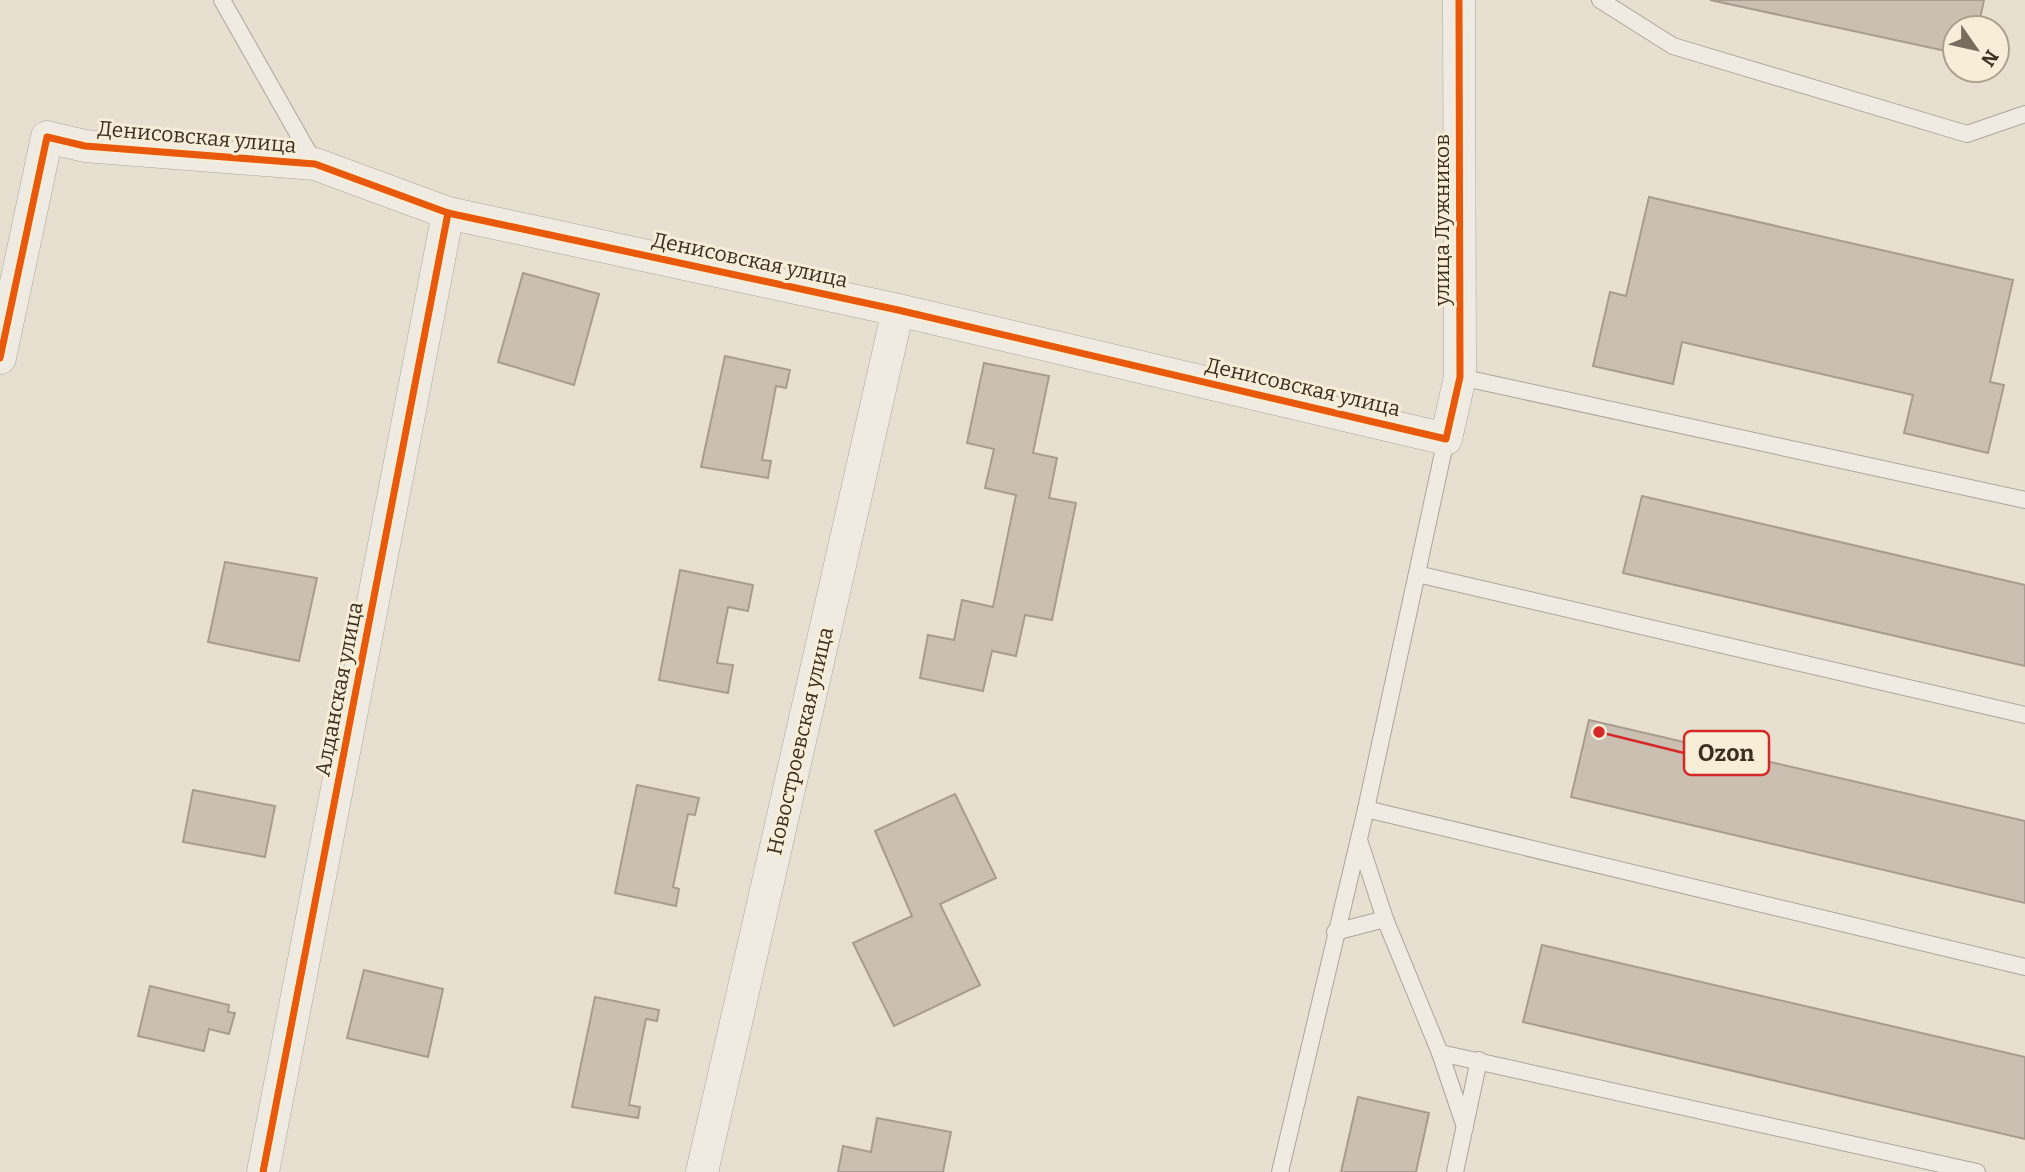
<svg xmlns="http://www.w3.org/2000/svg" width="2025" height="1172" font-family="Bitter,serif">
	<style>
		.building { fill: #cbbfb2; stroke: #a89c90; stroke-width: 2 }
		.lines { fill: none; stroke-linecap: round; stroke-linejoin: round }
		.service-casing { stroke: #ada599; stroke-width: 18 }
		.minor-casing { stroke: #ada599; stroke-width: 33 }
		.service { stroke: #efebe3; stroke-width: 16 }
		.minor { stroke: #efebe3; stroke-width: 32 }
		.cycleway-casing { stroke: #f7eed8; stroke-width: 11 }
		.cycleway { stroke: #e8590c; stroke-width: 7 }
		.labels { text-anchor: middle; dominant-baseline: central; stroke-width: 6; stroke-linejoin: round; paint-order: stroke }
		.street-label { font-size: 21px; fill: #3d2e20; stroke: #f7eed8 }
		.leader { fill: none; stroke: #d62828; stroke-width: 2.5 }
		.callout-dot { fill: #d62828; stroke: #f7eed8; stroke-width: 2.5 }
		.callout { fill: #f7eed8; stroke: #d62828; stroke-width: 2.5 }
		.callout-label { font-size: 23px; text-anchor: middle; font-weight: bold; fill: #3d2e20 }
	</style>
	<rect width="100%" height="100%" fill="#e7e0d1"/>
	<!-- building -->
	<g class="building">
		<polygon points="1710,0 1984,0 1978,28 1955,28 1955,53"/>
		<polygon points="1649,197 2013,280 1990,382 2004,385 1988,453 1904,433 1913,395 1682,342 1673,384 1593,366 1610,292 1626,296"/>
		<polygon points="523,273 599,294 574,385 498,362"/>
		<polygon points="725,356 790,370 786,388 776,386 762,460 771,461 768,478 701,467"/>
		<polygon points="984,363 1049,376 1033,453 1057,458 1049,498 1076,503 1052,620 1025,615 1016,656 992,651 983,691 920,678 928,635 954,640 962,600 993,607 1016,495 985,488 994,449 967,443"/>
		<polygon points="1642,496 2025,585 2025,666 1623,573"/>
		<polygon points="225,562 317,578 299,661 208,642"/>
		<polygon points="680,570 753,585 748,611 728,607 717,663 733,665 728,693 659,680"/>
		<polygon points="1589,720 2025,821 2025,903 1571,797"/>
		<polygon points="637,785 699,798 695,815 688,814 673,887 679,889 676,906 615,893"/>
		<polygon points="193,790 275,806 265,857 183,842"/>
		<polygon points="955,794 996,878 940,904 980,985 894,1026 853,943 912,916 875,831"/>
		<polygon points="1542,945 2025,1057 2025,1139 1523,1022"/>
		<polygon points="364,970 443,989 428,1057 347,1038"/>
		<polygon points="150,986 229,1005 228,1012 235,1013 229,1034 209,1029 204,1051 138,1036"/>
		<polygon points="595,997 659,1010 657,1021 646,1019 629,1105 640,1107 638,1118 572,1107"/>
		<polygon points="1358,1097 1429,1113 1416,1172 1341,1172"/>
		<polygon points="877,1118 951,1132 943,1172 838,1172 843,1146 871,1152"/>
	</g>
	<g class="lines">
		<defs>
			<g id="service">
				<polyline points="222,0 315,164"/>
				<polyline points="1600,0 1673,46 1967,134 2025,114"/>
				<polyline points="1460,377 2025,500"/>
				<polyline points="1417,574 2025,715"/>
				<polyline points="1366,809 2025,967"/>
				<polyline points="1359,840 1385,919"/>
				<polyline points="1335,932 1385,919 1440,1053 1977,1172"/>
				<polyline points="1440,1053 1465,1127"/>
				<polyline points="1280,1172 1366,809 1446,439"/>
				<polyline points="1455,1172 1479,1060"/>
			</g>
			<g id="minor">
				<polyline points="0,358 47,137 85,146 315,164 448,213 898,310 1446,439 1460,377 1459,0"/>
				<polyline points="263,1172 448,213"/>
				<polyline points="702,1172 898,310"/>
			</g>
		</defs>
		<!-- service casing -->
		<use href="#service" class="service-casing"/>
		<!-- minor casing -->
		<use href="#minor" class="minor-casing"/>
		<!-- service -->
		<use href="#service" class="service"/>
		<!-- minor -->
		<use href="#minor" class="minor"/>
		<defs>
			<g id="cycleway">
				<polyline points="0,358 47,137 85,146 315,164 448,213 898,310 1446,439 1460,377 1459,0"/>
				<polyline points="263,1172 448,213"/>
			</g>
		</defs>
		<!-- cycleway casing -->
		<use href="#cycleway" class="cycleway-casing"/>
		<!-- cycleway -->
		<use href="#cycleway" class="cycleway"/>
	</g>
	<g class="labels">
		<!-- street labels -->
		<g class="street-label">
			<text transform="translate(197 137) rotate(5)">Денисовская улица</text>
			<text transform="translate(1442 220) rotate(-90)">улица Лужников</text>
			<text transform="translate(750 260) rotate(12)">Денисовская улица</text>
			<text transform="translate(1303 387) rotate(13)">Денисовская улица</text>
			<text transform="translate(339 689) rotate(-79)">Алданская улица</text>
			<text transform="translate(800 741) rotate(-77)">Новостроевская улица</text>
		</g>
	</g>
	<!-- callouts -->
	<path class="leader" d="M1599 732L1684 753"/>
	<circle class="callout-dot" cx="1599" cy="732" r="7"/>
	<rect class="callout" x="1684" y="731" width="85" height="44" rx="7"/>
	<g class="callout-label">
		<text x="1726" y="761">Ozon</text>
	</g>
	<!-- north arrow -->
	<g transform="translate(1976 49) rotate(124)"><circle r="33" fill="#f7eed8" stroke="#ada18e" stroke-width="2"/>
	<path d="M0-5L12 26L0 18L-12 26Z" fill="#786c5e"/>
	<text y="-10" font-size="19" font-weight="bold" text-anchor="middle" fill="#3d2e20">N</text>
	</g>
</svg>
